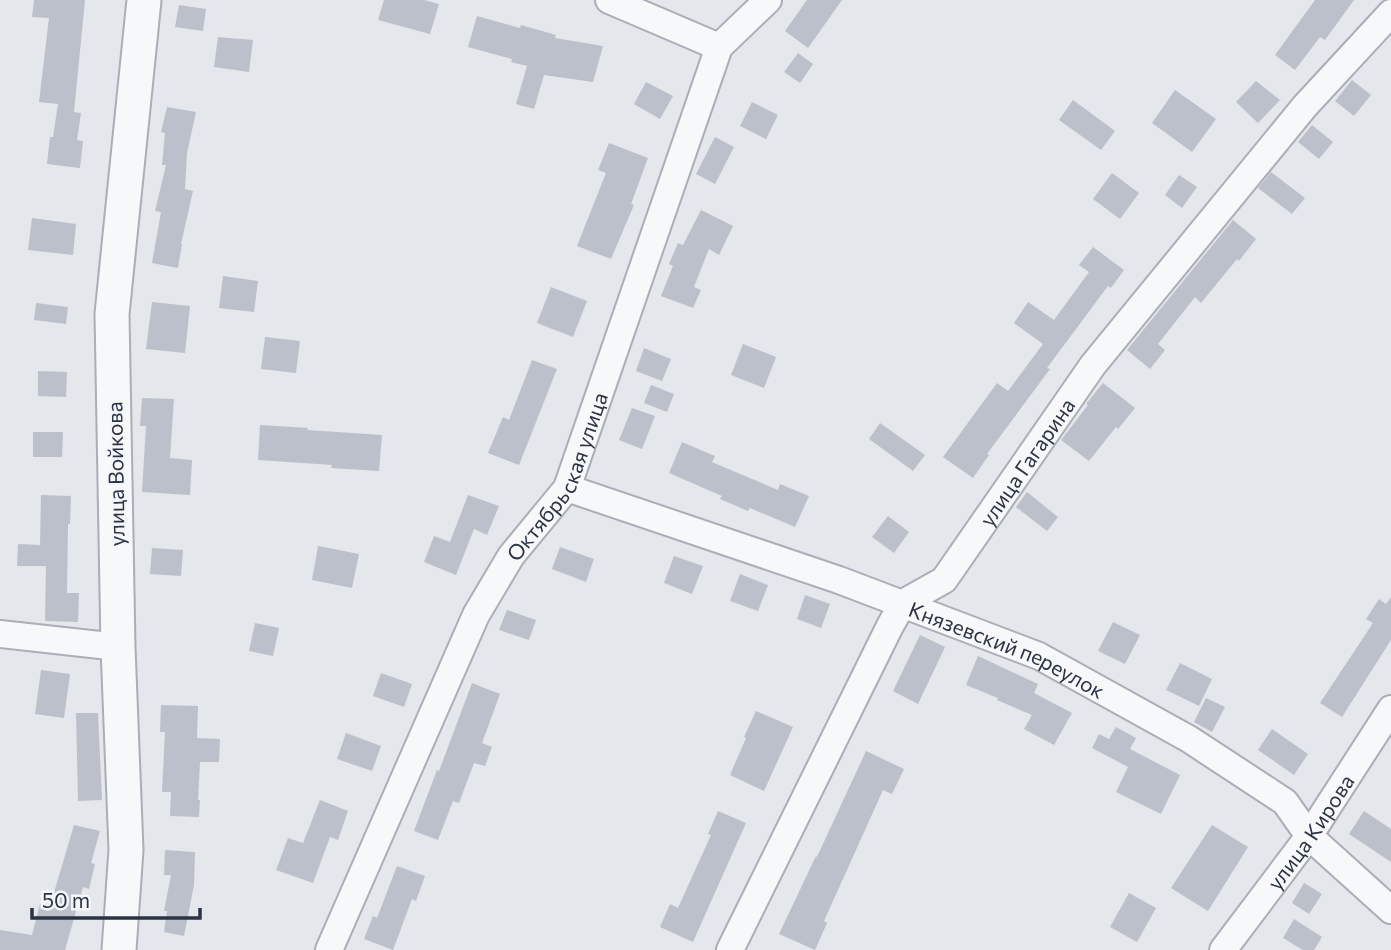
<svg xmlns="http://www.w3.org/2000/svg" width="1391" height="950" font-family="Commissioner,sans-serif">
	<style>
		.building { fill: #bbc0ca }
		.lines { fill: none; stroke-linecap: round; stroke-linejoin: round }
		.minor-casing { stroke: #a9aeb7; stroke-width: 30 }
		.tertiary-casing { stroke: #a9aeb7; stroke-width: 37 }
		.minor { stroke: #f7f8fa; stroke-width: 26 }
		.tertiary { stroke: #f7f8fa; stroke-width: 33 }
		.labels { text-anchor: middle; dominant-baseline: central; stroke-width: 5; stroke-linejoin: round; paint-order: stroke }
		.street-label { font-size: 21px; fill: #2b3445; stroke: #f4f6f9 }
	</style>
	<rect width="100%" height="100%" fill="#e4e7ec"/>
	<!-- building -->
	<g class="building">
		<polygon points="34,0 85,0 74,112 81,113 77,140 83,141 80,168 47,164 50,137 53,137 58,104 39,102 49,18 32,17"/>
		<polygon points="384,0 424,0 439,4 430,34 378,20"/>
		<polygon points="807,0 842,0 808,48 785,31"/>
		<polygon points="1315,0 1354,0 1325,40 1320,37 1295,70 1275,55"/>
		<polygon points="179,5 206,9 203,31 175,27"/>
		<polygon points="477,16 520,28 521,25 556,35 555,38 603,46 593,82 544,75 534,109 516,104 527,66 511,62 512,59 468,47"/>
		<polygon points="218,37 253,40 249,72 214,67"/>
		<polygon points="798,53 813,64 800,83 784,72"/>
		<polygon points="1352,80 1371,95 1354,116 1335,101"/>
		<polygon points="1256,81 1280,100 1258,123 1236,102"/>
		<polygon points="646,82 673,96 660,119 634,104"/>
		<polygon points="1175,90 1216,119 1192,152 1152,123"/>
		<polygon points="1073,100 1115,131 1101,150 1059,120"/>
		<polygon points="752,102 778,115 766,139 740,126"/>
		<polygon points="167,107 196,112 187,153 185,189 193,191 181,244 182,244 178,268 152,263 161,212 155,211 166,165 162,165 165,133 161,132"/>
		<polygon points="1312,125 1333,142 1319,159 1298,142"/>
		<polygon points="715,137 734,147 715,184 696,174"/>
		<polygon points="609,143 648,158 631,204 634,205 611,259 577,246 606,173 598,170"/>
		<polygon points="1271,172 1305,198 1292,214 1258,188"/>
		<polygon points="1112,173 1139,193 1120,219 1093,199"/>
		<polygon points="1179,175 1197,187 1182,208 1165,195"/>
		<polygon points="701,210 733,226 719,255 709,249 694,287 701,290 693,308 661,296 673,266 669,264 678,243 683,245"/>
		<polygon points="32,218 76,224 73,255 28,250"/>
		<polygon points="1233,220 1256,239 1239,261 1237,259 1201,303 1195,297 1158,344 1165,350 1150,369 1127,350"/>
		<polygon points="1093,247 1124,270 1111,288 1108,286 1047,368 1050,369 987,454 989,455 973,478 943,457 997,383 1008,391 1043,344 1014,323 1028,302 1054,320 1089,272 1079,265"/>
		<polygon points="223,276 258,281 254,312 219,308"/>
		<polygon points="551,287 587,301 573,337 537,323"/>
		<polygon points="152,302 190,306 185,353 146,349"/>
		<polygon points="36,303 68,307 66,324 34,320"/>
		<polygon points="265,337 300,341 296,373 261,369"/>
		<polygon points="743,344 776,357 764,388 731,375"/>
		<polygon points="644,348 671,359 662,381 636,371"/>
		<polygon points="532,360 557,369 519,465 488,453 503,417 509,420"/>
		<polygon points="38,371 67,372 66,397 38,396"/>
		<polygon points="1103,383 1135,408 1118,429 1116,427 1089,461 1061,440 1088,405 1086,404"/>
		<polygon points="651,385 674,394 667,412 644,403"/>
		<polygon points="142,398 174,399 170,458 192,460 190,495 142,492 146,426 140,426"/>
		<polygon points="632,408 655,416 642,449 619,440"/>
		<polygon points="880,423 925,455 913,471 869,439"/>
		<polygon points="260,425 308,428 307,430 382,435 379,471 331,468 332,465 258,460"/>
		<polygon points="33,432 63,432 62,457 33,457"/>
		<polygon points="682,442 715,456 712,462 778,490 780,484 809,496 795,527 750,508 748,511 720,499 722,496 669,473"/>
		<polygon points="1027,492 1058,517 1047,531 1016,507"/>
		<polygon points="41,495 71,496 70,524 68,524 67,593 79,593 78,622 45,621 46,566 17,566 18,544 40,545"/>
		<polygon points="468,495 499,506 487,535 474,529 456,575 424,562 434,536 450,542"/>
		<polygon points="888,516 909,532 894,553 872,537"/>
		<polygon points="318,546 359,554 352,588 312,580"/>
		<polygon points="560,547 594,559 586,582 552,569"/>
		<polygon points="152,548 183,550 181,576 150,574"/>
		<polygon points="674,556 703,566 692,594 664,583"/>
		<polygon points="740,574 768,585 758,611 730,601"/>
		<polygon points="805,595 830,604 821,628 797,619"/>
		<polygon points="1391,597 1391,640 1342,717 1320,703 1373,623 1366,619 1379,599 1386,604"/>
		<polygon points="507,610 536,620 529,640 499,630"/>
		<polygon points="1113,622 1140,635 1125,664 1098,651"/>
		<polygon points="255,623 279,628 273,656 249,651"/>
		<polygon points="920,635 945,647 918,704 893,691"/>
		<polygon points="978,656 1038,684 1034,693 1072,713 1054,745 1024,729 1032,715 997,700 998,698 966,685"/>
		<polygon points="1180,663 1212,679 1199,706 1166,690"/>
		<polygon points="41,670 70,674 64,718 35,714"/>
		<polygon points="381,673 412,684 404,707 373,696"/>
		<polygon points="472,683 500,694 482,743 492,747 485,766 474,763 459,803 453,801 438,840 414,831 437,770 439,771"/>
		<polygon points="1206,698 1225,707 1212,732 1194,722"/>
		<polygon points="161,705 198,706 197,738 220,739 219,762 200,762 198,800 200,800 199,817 170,816 171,792 162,792 165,732 160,732"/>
		<polygon points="756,711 793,727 764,791 730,775 746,738 744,737"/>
		<polygon points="76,713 98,713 102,800 78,801"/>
		<polygon points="1116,727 1136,738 1130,749 1180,775 1161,814 1116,792 1128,767 1092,748 1099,734 1109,739"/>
		<polygon points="1272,729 1308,754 1294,775 1258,750"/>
		<polygon points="346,733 381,746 372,771 337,759"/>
		<polygon points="866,751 904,769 892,794 883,790 824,921 827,923 815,950 779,934 816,856 817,857"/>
		<polygon points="320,800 348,811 338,840 330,837 313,883 276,870 288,838 303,843"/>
		<polygon points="718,811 746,823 693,942 660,927 670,904 678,908 711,835 708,834"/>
		<polygon points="1364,811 1391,829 1391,862 1349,834"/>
		<polygon points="74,825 100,831 91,863 95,864 89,889 83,887 65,950 0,950 0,930 32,935 40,904 50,906"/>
		<polygon points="1212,825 1248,847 1208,911 1171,888"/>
		<polygon points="165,850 195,852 194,885 184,936 164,932 167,911 164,911 171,875 164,875"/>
		<polygon points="397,866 425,876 416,901 412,899 393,950 364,939 373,916 377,918"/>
		<polygon points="1304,883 1322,894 1309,914 1292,903"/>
		<polygon points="1129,893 1156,908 1137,942 1110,927"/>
		<polygon points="1294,919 1322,937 1314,950 1303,950 1283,938"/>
	</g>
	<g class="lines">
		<defs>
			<g id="minor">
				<polyline points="609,0 719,47"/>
				<path id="s1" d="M567,488L839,580L1039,656L1189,739L1285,802L1309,836L1391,910"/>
				<polyline points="0,634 118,647"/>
				<path id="s2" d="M329,950L476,615L511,556L567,488L719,47L768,0"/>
				<path id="s3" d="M730,950L890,626L903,603L944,580L1093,365L1305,106L1391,13"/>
				<path id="s4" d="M1223,950L1309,836L1391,709"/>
			</g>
			<polyline id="tertiary" points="119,950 126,850 118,647 112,314 144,0"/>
		</defs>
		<!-- minor casing -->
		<use href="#minor" class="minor-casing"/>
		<!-- tertiary casing -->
		<use href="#tertiary" class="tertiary-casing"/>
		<!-- minor -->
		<use href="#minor" class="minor"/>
		<!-- tertiary -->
		<use href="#tertiary" class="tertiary"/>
	</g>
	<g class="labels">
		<!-- street labels -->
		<g class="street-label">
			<text stroke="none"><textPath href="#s3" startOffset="579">улица Гагарина</textPath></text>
			<text transform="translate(115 474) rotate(-91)">улица Войкова</text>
			<text stroke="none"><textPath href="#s2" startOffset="528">Октябрьская улица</textPath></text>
			<text stroke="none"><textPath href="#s1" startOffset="469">Князевский переулок</textPath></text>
			<text stroke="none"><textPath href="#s4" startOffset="147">улица Кирова</textPath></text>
		</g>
	</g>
	<!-- scale -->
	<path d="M32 908v10h168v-10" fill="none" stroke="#2b3445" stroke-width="3.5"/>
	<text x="42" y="908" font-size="21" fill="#2b3445" stroke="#f4f6f9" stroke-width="5" paint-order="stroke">50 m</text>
</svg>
